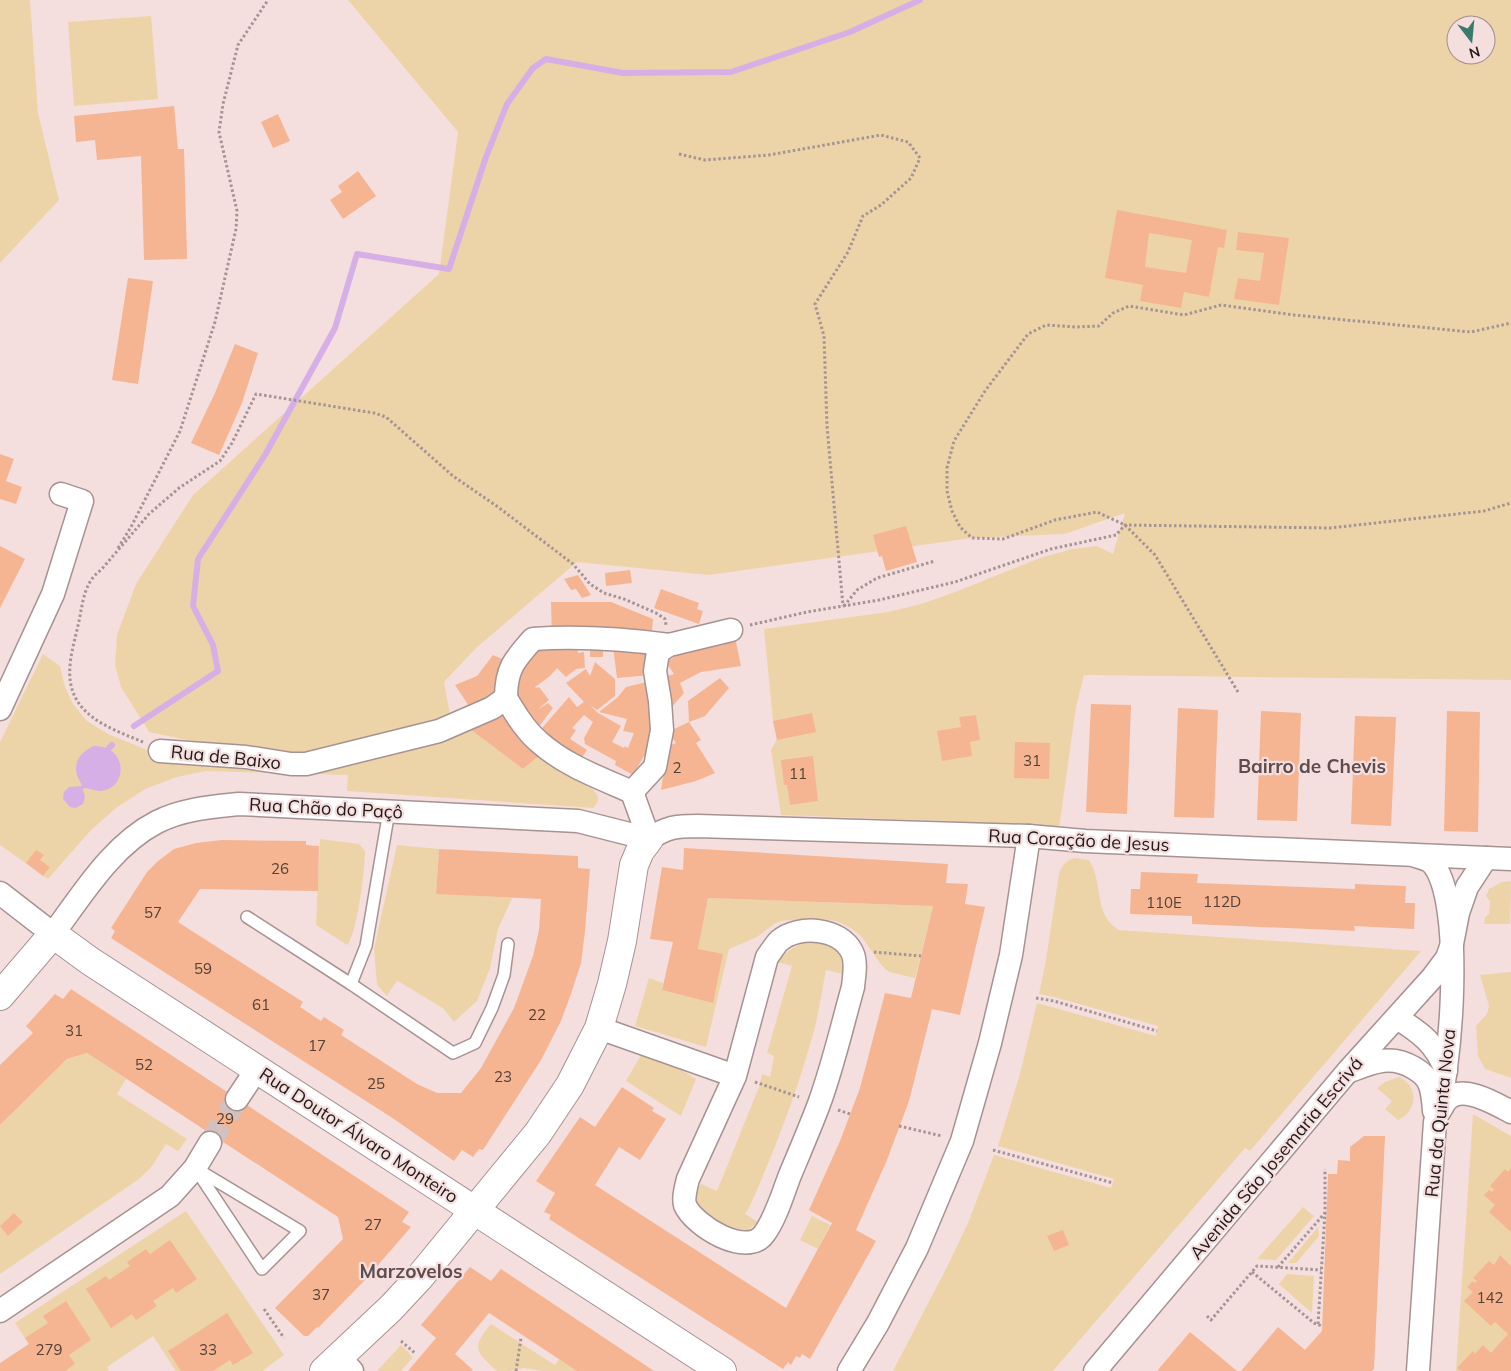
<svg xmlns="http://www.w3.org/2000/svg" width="1511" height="1371" font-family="Mulish,sans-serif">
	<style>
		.green { fill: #edd4a8; fill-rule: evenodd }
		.water { fill: #d6afe7 }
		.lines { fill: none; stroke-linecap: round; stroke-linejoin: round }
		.stream { stroke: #d6afe7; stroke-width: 6 }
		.building { fill: #f5b592; fill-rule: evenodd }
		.street-tunnel { stroke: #d5c0c0; stroke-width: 22; stroke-dasharray: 22 11; stroke-linecap: butt }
		.lane-casing { stroke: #a79292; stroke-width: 14 }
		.street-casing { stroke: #a79292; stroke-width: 25 }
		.secondary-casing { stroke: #a79292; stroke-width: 30 }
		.path { stroke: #a59494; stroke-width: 3; stroke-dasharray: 2.5 2.5; stroke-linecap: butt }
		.lane { stroke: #fff; stroke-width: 11 }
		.street { stroke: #fff; stroke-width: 22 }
		.secondary { stroke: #fff; stroke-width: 28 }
		.labels { text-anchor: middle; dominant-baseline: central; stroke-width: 4.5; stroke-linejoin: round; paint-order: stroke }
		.number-label { font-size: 15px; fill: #554036 }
		.street-label { font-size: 18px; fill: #201918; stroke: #f5dede }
		.neighbourhood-label { font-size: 19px; font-weight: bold; fill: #5f4c4c; stroke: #f5dede }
	</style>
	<rect width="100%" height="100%" fill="#f5dede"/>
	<!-- green -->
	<g class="green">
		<polygon points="0,0 30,0 38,113 59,200 0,263"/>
		<path d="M348,0H1511V680L1084,675L1076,707L1059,828L949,821L781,815L771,750L777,739L773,721L764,629L888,612L921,604L958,591L1040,558L1072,549L1097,546L1113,554L1125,513L1065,534L972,538L709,575L577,562L476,648L444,682L451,720L320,755L235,750L149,732L121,687L115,665L117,635L136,584L193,495L439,274L458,132ZM1456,25H1486V55H1456Z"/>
		<polygon points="151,16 158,99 74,106 68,22"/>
		<path d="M43,654L60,666L65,687L73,704L87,721L108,734L145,749L159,757L235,763L470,729L523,769L540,755L591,788C599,795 601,800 593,808L347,791L348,775L205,771L177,777L145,789L116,808L91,830L48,879L0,845V742Z"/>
		<path d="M320,839L359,844L365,851C365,868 357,935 347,945L316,925Z"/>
		<polygon points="397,845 439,849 436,893 512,898 498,929 490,968 477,1001 454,1022 444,1009 398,981 396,982 387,996 377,985 374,949"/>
		<path d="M1074,858L1089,860C1104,883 1093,915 1119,930L1421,951L1250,1151L1245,1148L1053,1371H893L948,1265L968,1223L994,1155L1111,1188L1114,1179L998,1146L1020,1074L1037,1003L1156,1036L1158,1026L1054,997L1039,994L1046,960L1059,874C1062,865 1066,861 1074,858Z"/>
		<polygon points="1511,881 1510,924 1484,924 1485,917 1489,914 1490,901 1486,896 1489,889 1502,882"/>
		<polygon points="708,898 933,906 915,978 889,972 882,966 861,936 851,928 839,922 829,920 810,918 781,921 774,924 757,937 729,949 706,1047 635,1026 649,978 663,983 662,990 712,1002 698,949"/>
		<path d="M815,940C832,945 837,949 846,964L843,974L826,970C822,990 819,1011 814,1031C797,1092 775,1150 749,1208L745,1214L758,1222L748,1230C735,1229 708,1223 701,1210C698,1206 697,1200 695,1195L701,1184L717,1191L759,1087L762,1074L770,1077L774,1056L767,1053L792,966L777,962C790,949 797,943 815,940Z"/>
		<polygon points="1511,972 1511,1078 1485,1069 1478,1056 1476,1026 1487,1014 1489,1006 1480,975"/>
		<polygon points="645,1048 696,1079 681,1116 626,1081"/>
		<polygon points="87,1053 126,1079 117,1094 187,1139 178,1151 166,1144 152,1166 139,1179 0,1274 0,1125 67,1059"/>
		<path d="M1399,1077C1419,1086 1418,1111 1398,1120L1385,1109L1392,1101L1377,1088L1385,1082Z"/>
		<polygon points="1473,1114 1511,1136 1511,1371 1456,1371"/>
		<polygon points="1303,1207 1314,1216 1276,1260 1257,1259"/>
		<polygon points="186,1211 284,1355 262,1371 176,1371 153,1336 107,1367 109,1371 47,1371 15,1323"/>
		<polygon points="812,1216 830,1225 818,1249 800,1240"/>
		<polygon points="1318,1227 1319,1236 1296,1263 1288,1263"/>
		<polygon points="1287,1274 1314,1276 1312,1313 1279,1284"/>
		<path d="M491,1324L555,1365L559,1359L577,1371H543L523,1368L510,1371H497C475,1351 471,1348 491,1324Z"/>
		<polygon points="401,1345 413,1357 401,1371 377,1371"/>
	</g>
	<!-- water -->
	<path class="water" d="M94,746C128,745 129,789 100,791C94,791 89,788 84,788L83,790L85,797L83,804L76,808L70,807L63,799L64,792L69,787L82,786C81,782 78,779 77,775C73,761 82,751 94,746Z"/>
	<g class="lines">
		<!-- stream -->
		<g class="stream">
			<polyline points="134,726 218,671 213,645 193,606 198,559 265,455 335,328 357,254 449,269 486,157 507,104 533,68 546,59 623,73 731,72 850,32 920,0"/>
			<polyline points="109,748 112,745"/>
		</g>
	</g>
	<!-- building -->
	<g class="building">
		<polygon points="174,106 178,149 184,149 187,259 144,260 141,156 97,160 95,140 76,142 74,116"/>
		<polygon points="278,114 290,141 273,148 261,122"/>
		<polygon points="358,171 376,196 343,219 330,200 342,192 338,186"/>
		<path d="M1117,210L1227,230L1224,248L1218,247L1209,297L1184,292L1181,308L1140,301L1143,285L1105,278ZM1149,233L1192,240L1186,273L1145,267Z"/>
		<polygon points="1238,232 1289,238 1279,305 1234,299 1238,278 1260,281 1264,253 1236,250"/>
		<polygon points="128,278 153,281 138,384 112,380"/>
		<polygon points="235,344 258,353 242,403 219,455 191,443 215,393"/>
		<polygon points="0,454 14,459 6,481 22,487 16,504 0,499"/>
		<polygon points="906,526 917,562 886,571 882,556 879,557 873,535"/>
		<polygon points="0,546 25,559 0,608"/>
		<polygon points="630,570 632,583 606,586 605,573"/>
		<polygon points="578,575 591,595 582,598 576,589 571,590 564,579"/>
		<polygon points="661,589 699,603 697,609 703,611 699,624 654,608"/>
		<polygon points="551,602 611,602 653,619 651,643 552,638"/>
		<polygon points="735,637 741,666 701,672 680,683 684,693 671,708 661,678 674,674 666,662 686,650"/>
		<polygon points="536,646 577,648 578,653 584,652 585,668 576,669 566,677 557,668 550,676 535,687 536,688 539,687 549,700 537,710 548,703 553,708 534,733 507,690"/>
		<rect x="590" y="646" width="13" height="11"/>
		<polygon points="613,646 650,649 651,675 617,678"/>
		<polygon points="493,655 513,664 496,701 473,712 455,685 477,676"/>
		<polygon points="595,662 615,679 615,696 597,710 590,705 598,713 621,726 612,742 624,748 625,746 628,748 634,733 623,731 627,719 599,712 618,697 626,687 647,682 654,685 650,757 644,756 633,775 615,765 616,761 585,744 584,738 593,722 584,715 572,728 576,730 570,739 587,750 577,765 536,735 569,697 577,707 584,702 566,683 586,669 590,676"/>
		<polygon points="720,678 729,688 705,716 689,722 701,740 696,743 715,773 696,781 661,790 668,746 676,743 668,732 689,722 688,701"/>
		<polygon points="1091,704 1131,705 1127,814 1086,812"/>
		<polygon points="1178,708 1218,710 1214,818 1174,817"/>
		<polygon points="1261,711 1301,713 1297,821 1257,820"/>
		<polygon points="1447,711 1480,712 1478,832 1444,831"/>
		<polygon points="503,712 540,755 523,769 470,729"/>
		<polygon points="812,713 816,732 777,740 773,721"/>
		<polygon points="976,715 980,740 970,742 972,756 942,761 937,731 961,727 959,717"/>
		<polygon points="1355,716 1396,717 1391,826 1351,824"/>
		<polygon points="1015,742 1050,743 1049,779 1014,778"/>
		<polygon points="813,756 818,801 790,805 787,785 784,785 781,760"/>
		<polygon points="222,840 306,841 306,845 319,846 318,891 200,889 178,922 303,1002 300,1007 321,1021 324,1017 344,1030 341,1035 417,1084 437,1093 461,1093 481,1068 514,1008 533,956 539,930 541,899 436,894 439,849 578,856 578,868 590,869 585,931 581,963 571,994 561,1021 541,1060 483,1150 479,1149 473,1157 462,1150 454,1161 394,1119 111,938 115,931 111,928 147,872 158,861 174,849 196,843"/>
		<polygon points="684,848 948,864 946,883 968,884 965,904 985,907 960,1015 932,1009 909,1101 887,1160 856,1230 876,1241 810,1359 802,1354 800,1358 796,1356 791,1365 788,1362 783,1369 549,1219 551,1215 544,1212 555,1193 536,1181 580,1117 595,1127 622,1087 654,1108 652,1111 666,1119 640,1160 619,1147 595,1185 786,1308 832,1223 809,1210 840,1141 860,1088 885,993 911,998 933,906 708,898 698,949 723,954 713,1003 662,990 673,942 650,939 662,867 683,870"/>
		<polygon points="36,850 44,855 40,860 50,867 43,876 26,863"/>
		<polygon points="1141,872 1198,874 1197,883 1355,889 1355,884 1406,886 1405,903 1415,903 1414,929 1354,926 1355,931 1192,924 1192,916 1130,914 1131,889 1140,889"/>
		<polygon points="71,989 409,1212 402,1222 411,1227 366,1279 318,1328 317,1327 308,1336 304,1336 275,1308 343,1239 338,1217 87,1053 67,1059 0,1125 0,1065 33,1033 26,1026 55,994 63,999"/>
		<polygon points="1364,1136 1385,1136 1374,1369 1372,1371 1241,1371 1278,1327 1305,1350 1322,1331 1328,1174 1337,1174 1338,1160 1350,1161 1350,1147"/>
		<polygon points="1511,1168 1511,1232 1489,1212 1495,1205 1484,1195 1489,1190 1492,1192 1494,1190 1490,1186 1505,1169 1508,1172"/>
		<polygon points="14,1213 23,1222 8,1236 0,1226"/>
		<polygon points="1063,1230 1069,1245 1054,1251 1047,1236"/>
		<polygon points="170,1240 197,1279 176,1293 173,1288 153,1301 157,1306 136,1320 132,1314 111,1328 86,1289 106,1276 109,1280 130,1266 127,1262 146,1249 150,1254"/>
		<polygon points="1500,1255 1511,1266 1511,1371 1461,1371 1457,1368 1473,1351 1475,1354 1483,1345 1491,1353 1508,1334 1495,1322 1491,1326 1464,1301 1473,1292 1467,1287 1473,1281 1475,1283 1477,1281 1473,1278 1489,1261 1494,1265"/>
		<polygon points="470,1267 491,1281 501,1269 654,1371 577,1371 489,1313 455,1354 473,1370 472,1371 408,1371 436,1338 421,1325"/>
		<polygon points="66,1301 91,1340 69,1355 75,1364 65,1371 0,1371 0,1363 29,1344 25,1338 48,1323 43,1316"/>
		<polygon points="227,1313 253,1353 233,1365 230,1360 213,1371 181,1371 168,1351"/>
		<polygon points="1190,1332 1207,1346 1237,1371 1157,1371"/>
	</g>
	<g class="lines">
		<!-- street-tunnel -->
		<polyline class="street-tunnel" points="210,1143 237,1099"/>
		<defs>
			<g id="lane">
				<polyline points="247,917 351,984 453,1053 475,1043 492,1008 504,975 508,944"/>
				<polyline points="351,984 366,946 389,811"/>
				<polygon points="195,1168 300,1231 262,1269"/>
			</g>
			<g id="street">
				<path d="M506,698C506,669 514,660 533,639C578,636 624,639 669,645"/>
				<polyline points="0,709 53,594 82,501 61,494"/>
				<path d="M160,751L246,757L291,764H306L439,731L492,708L506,698C515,713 525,730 538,741C564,765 600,778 632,792"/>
				<polyline points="632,792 655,767 662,730 660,701 655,671 658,652 669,645 731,630"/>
				<polyline points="632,792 649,839"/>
				<path d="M649,839C667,827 676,826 697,826L1029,836L1085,841L1511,859"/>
				<path d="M1413,855C1418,857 1427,859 1431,862C1466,897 1451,1077 1435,1122L1418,1371"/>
				<path d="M0,893L53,934C82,895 112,845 157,822C182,809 211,807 239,804L578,821L649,839"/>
				<path d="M1397,1018C1421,1033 1436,1044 1446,1071"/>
				<path d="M599,1028L735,1076L688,1179C686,1187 683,1198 685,1205C694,1226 747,1258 764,1234C776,1218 783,1193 790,1175C800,1151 810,1128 819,1104C833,1066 842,1026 853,987C854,976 857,962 852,952C840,928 799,924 779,941C775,945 771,952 767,957L735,1076"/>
				<path d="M1350,1071C1373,1062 1391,1054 1414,1068C1419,1071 1425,1075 1428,1081C1433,1090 1433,1101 1434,1111"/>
				<polyline points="237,1099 257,1069"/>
				<path d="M1439,1112C1442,1108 1444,1102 1448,1099C1463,1084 1496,1104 1511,1112"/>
				<polyline points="0,1311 170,1196 195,1168 210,1143"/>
				<polyline points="340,1358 352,1371"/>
				<polyline points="849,1371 878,1323 917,1248 962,1141 990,1043 1011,955 1029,836"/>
				<polyline points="1095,1371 1348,1071 1432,978 1447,958 1452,944 1458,913 1467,887 1486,858"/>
			</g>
			<g id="secondary">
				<polyline points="0,996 53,934 90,961 722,1371"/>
				<polyline points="324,1371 391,1308 419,1278 538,1133 570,1085 599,1028 612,984 622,941 634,865 640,851 649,839"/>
			</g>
		</defs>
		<!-- lane casing -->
		<use href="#lane" class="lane-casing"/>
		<!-- street casing -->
		<use href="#street" class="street-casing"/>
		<!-- secondary casing -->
		<use href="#secondary" class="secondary-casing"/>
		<!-- path -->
		<g class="path">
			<polyline points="679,154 705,160 769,155 881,135 908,142 920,158 911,178 881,205 863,216 848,252 815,304 824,336 827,426 843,606"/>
			<polyline points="118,548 131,527 180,431 215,322 236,229 237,211 219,132 223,104 238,45 268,0"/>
			<polyline points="844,606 857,590 877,578 935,561"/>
			<polyline points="750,625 807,612 879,600 955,582 1051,549 1116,535 1125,525 1330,528 1484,511 1511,503"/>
			<polyline points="1238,692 1155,555 1125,525 1097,512 1055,520 1003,539 972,538 960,527 952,511 947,491 947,468 954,441 985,391 1028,334 1046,325 1076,327 1099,326 1113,313 1129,306 1184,315 1221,305 1294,315 1471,332 1511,323"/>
			<path d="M143,742C107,727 66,714 70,666C71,651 76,636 79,621C83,602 84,582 101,570L149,514L179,488L220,461L232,443L256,394L374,413L386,417L453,476L498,507L573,564L590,584L604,593L624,599L656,613L665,619L666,625"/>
			<polyline points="874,952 921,956"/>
			<polyline points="1036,998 1054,1001 1157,1031"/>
			<polyline points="755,1082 799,1097"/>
			<polyline points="838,1110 850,1114"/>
			<polyline points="899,1126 942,1136"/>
			<polyline points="993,1150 1113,1183"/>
			<polyline points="1278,1267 1325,1213"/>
			<polyline points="1252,1272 1314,1323 1322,1326"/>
			<polyline points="264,1309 284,1338"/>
			<polyline points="1207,1316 1211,1320 1257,1266 1321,1270"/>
			<polyline points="1318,1324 1325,1213 1325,1169"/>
			<polyline points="401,1341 416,1354"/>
			<polyline points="516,1371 521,1338"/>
		</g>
		<!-- lane -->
		<use href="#lane" class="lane"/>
		<!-- street -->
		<use href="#street" class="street"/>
		<!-- secondary -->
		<use href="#secondary" class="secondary"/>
	</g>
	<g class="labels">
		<!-- number labels -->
		<g class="number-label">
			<text x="1032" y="760">31</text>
			<text x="677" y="767">2</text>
			<text x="798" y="773">11</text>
			<text x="280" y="868">26</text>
			<text x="1222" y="901">112D</text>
			<text x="1164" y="902">110E</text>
			<text x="153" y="912">57</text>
			<text x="203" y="968">59</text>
			<text x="261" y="1004">61</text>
			<text x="537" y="1014">22</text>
			<text x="74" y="1030">31</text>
			<text x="317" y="1045">17</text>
			<text x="144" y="1064">52</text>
			<text x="503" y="1076">23</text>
			<text x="376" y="1083">25</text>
			<text x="225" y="1118">29</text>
			<text x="373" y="1224">27</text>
			<text x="321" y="1294">37</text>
			<text x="1490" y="1297">142</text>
			<text x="49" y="1349">279</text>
			<text x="208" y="1349">33</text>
		</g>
		<!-- street labels -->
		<g class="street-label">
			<text transform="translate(226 757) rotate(6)">Rua de Baixo</text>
			<text transform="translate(326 808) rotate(3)">Rua Chão do Paçô</text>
			<text transform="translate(1079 840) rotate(3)">Rua Coração de Jesus</text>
			<text transform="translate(1440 1113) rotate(-84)">Rua da Quinta Nova</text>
			<text transform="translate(359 1135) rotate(33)">Rua Doutor Álvaro Monteiro</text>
			<text transform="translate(1276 1158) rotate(-50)">Avenida São Josemaria Escrivá</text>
		</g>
		<!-- neighbourhood labels -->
		<g class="neighbourhood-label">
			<text x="1312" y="766">Bairro de Chevis</text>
			<text x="411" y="1271">Marzovelos</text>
		</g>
	</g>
	<!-- north arrow -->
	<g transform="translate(1471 40) rotate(164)"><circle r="24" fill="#f5dede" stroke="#a08f8f"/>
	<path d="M0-4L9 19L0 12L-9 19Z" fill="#397a6b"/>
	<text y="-8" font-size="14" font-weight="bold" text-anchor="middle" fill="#201918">N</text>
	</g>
</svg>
